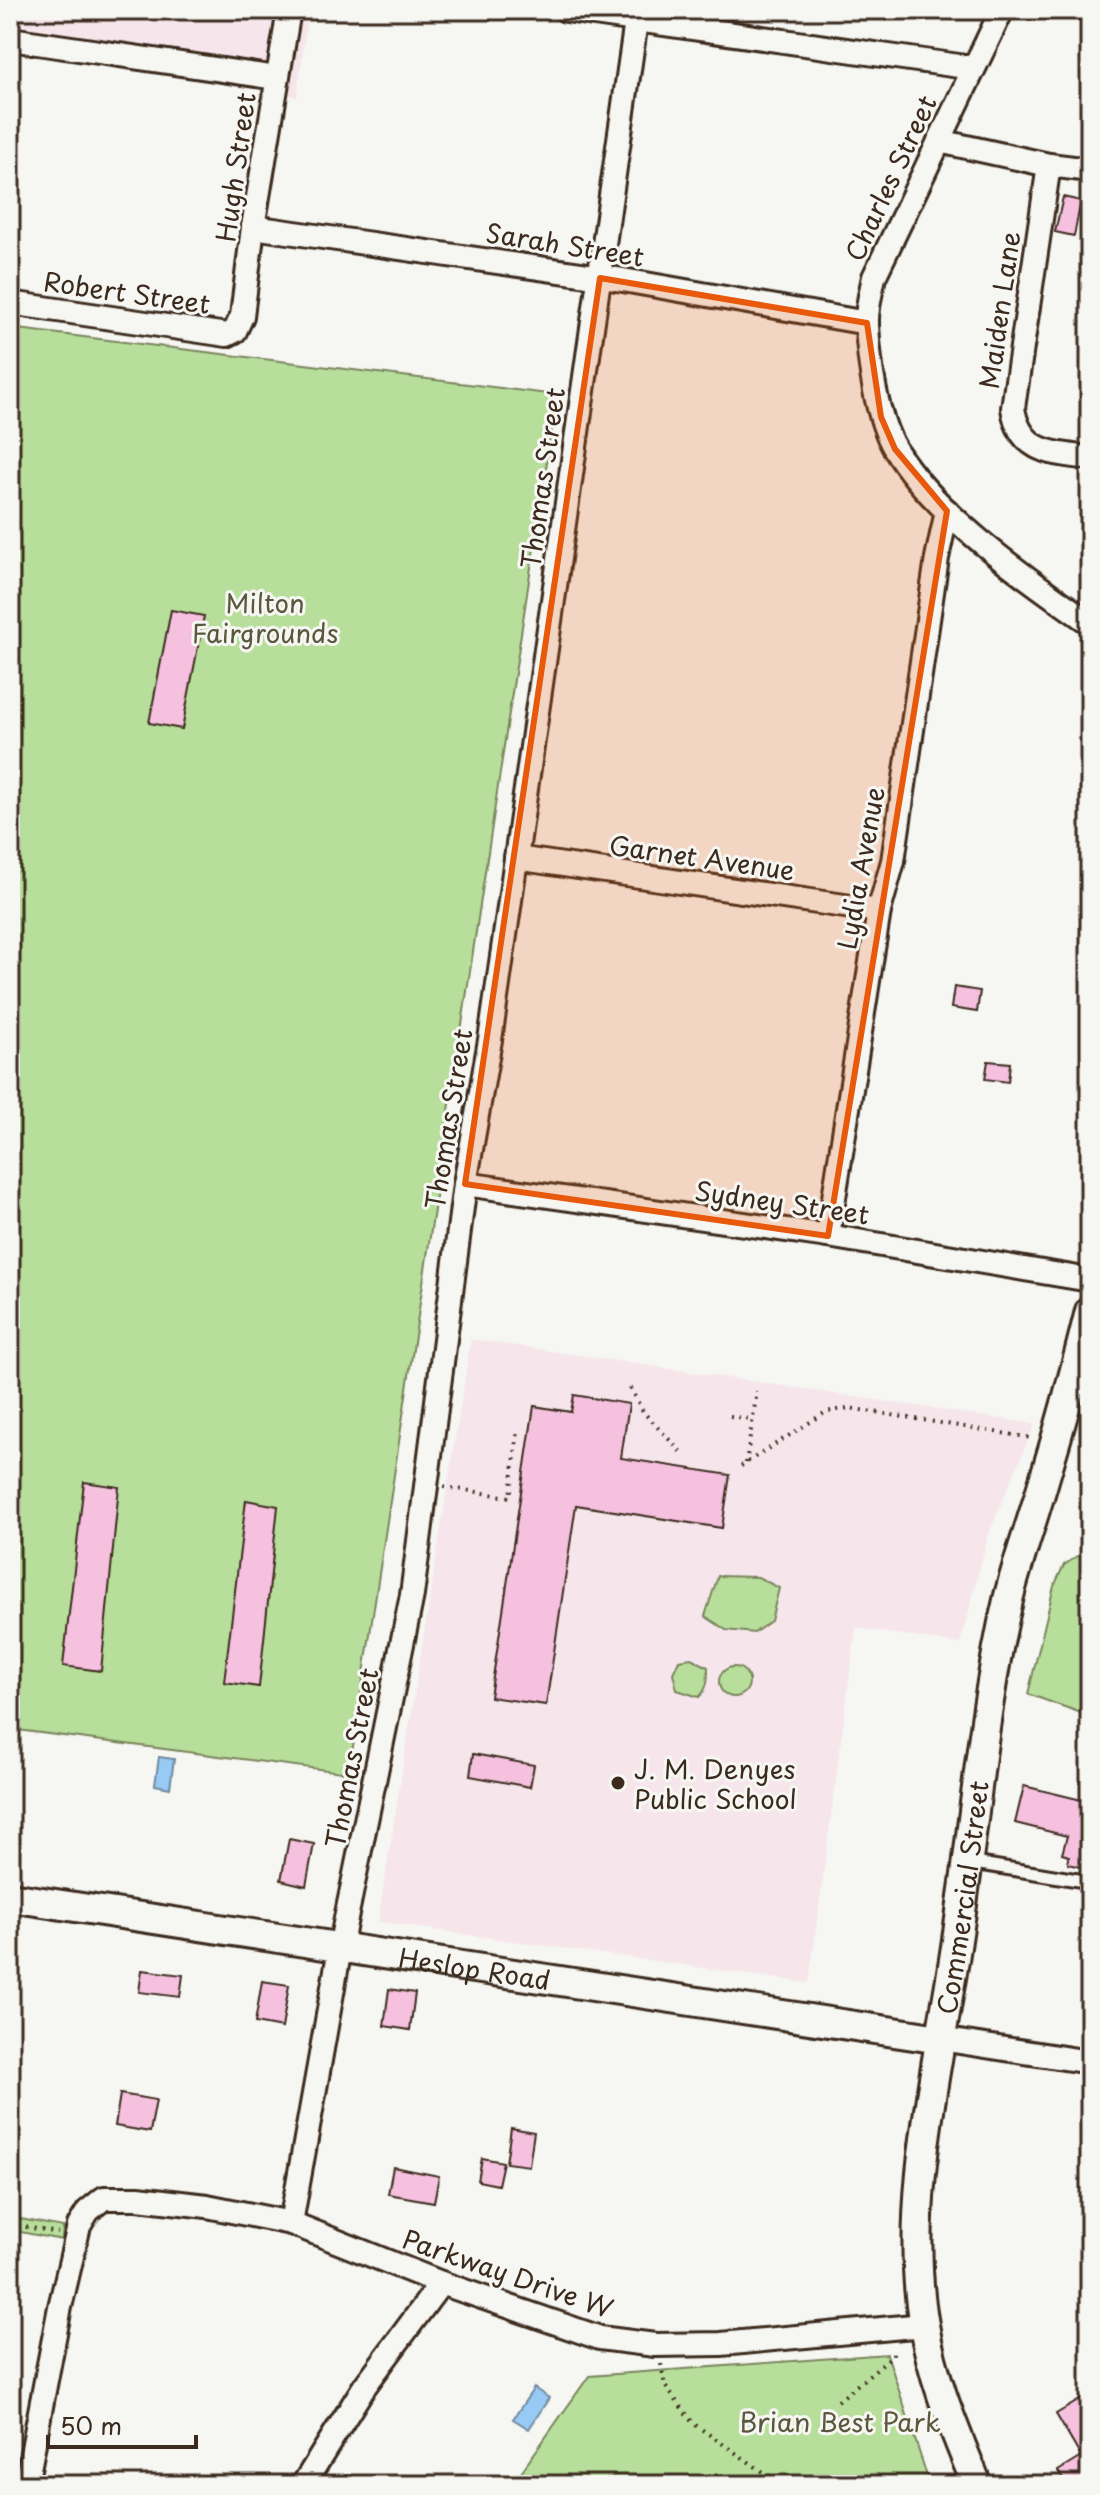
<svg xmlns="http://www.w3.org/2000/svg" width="1100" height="2495" font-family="'Playpen Sans',sans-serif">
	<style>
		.built { fill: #f6e6ec }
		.green { fill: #b7df9b; stroke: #79845c; stroke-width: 2 }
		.water { fill: #97caf4; stroke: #728a9e; stroke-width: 2 }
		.building { fill: #f5c1df; stroke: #3b2a1e; stroke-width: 2 }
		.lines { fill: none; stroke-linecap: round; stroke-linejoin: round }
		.service-casing { stroke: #3b2a1e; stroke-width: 17 }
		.minor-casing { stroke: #3b2a1e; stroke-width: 28 }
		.tertiary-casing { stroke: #3b2a1e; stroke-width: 34 }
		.path { stroke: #3b2a1e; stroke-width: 4; stroke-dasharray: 2 6; stroke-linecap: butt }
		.service { stroke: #f6f6f2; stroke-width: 11 }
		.minor { stroke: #f6f6f2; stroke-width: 22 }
		.tertiary { stroke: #f6f6f2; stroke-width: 28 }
		.marked { fill: #e8590c; fill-opacity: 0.2; stroke: #e8590c; stroke-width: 6; stroke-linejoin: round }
		.poi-dot { fill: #3b2a1e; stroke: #f6f6f2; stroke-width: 3 }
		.labels { text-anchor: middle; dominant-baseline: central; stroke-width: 6; stroke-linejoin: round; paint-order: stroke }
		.street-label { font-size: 26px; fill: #3b2a1e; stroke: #f6f6f2 }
		.park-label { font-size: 26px; fill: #5a573d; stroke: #f6f6f2 }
		.poi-label { font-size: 26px; fill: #3b2a1e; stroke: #f6f6f2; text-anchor: start }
	</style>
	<rect width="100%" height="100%" fill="#f6f6f2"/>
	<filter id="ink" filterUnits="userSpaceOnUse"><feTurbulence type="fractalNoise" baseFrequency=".0125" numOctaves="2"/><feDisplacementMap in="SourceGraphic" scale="16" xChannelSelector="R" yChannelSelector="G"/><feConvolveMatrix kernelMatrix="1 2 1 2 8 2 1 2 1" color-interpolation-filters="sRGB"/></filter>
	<g filter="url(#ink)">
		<!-- built -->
		<g class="built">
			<polygon points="10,10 308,10 297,97 10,34"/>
			<polygon points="471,1339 1035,1424 989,1533 960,1644 856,1628 809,1983 378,1922"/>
		</g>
		<!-- green -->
		<g class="green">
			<polygon points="10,328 557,395 349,1773 10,1729"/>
			<polygon points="1081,1554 1090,1565 1090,1716 1028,1694 1054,1586 1064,1565"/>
			<polygon points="718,1576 758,1577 779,1588 771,1621 754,1633 726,1630 705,1616"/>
			<path d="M691,1658L708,1667C708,1678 708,1689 699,1697L677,1690L673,1673L679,1660Z"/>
			<circle cx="734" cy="1682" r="15"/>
			<polygon points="10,2217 63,2227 62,2240 10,2230"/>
			<polygon points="887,2354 930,2485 512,2485 589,2376"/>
		</g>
		<!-- water -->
		<g class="water">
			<polygon points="159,1757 174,1759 170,1788 155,1785"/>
			<polygon points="534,2388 549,2398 529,2429 513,2419"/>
		</g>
		<!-- building -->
		<g class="building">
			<polygon points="1063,197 1081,201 1074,236 1055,232"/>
			<polygon points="171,610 204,616 182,729 149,723"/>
			<polygon points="954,987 980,991 977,1012 951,1008"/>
			<polygon points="988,1061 1010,1063 1008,1082 985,1079"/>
			<polygon points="574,1395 629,1404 621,1458 730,1475 722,1528 576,1505 546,1705 490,1697 534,1406 571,1412"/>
			<polygon points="84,1482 119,1487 101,1671 63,1666"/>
			<polygon points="246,1500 278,1506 259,1687 224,1682"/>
			<polygon points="473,1754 534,1765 530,1787 470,1776"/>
			<polygon points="1024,1786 1090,1802 1090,1861 1085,1860 1084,1868 1068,1864 1069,1856 1062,1854 1067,1836 1015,1823"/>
			<polygon points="289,1839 314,1844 306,1886 281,1880"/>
			<polygon points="142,1970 183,1975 180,1997 139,1992"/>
			<polygon points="262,1981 289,1985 282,2028 255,2023"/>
			<polygon points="389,1989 415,1993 410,2030 384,2026"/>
			<polygon points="120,2094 156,2100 150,2132 115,2126"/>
			<polygon points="511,2128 534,2132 529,2166 506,2163"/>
			<polygon points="482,2158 503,2162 498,2185 478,2181"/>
			<polygon points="393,2167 439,2176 434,2202 388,2194"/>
			<polygon points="1090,2394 1090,2485 1066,2485 1058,2471 1081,2457 1056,2414"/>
		</g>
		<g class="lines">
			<defs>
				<polyline id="service" points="968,1862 1090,1882"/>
				<g id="minor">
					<polyline points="566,10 973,68"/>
					<path d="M1002,10L874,277C871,292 866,309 867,325C869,362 876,417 895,449C935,515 1027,579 1090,623"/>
					<polyline points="10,39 277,78"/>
					<polyline points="939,141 1049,165 1090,170"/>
					<path d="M1049,165L1013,408C1020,453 1051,453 1090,458"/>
					<polyline points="253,227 623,280 867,323"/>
					<polyline points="10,303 227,335 235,331 242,316 253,227 289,10"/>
					<polyline points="516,858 879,911"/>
					<polyline points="465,1184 828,1236 1090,1280"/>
					<polyline points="828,1236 879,911 893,861 937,558 947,511"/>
					<polyline points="940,2039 1090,2062"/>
					<polyline points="291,2223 340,1948 412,1595 465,1184 490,1040 636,21"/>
					<polyline points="26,2485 60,2307 79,2226 88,2211 104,2198 138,2198 207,2206 291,2223 441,2283 600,2338 655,2345 721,2344 924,2325"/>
					<polyline points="303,2485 364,2387 441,2283"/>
				</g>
				<g id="tertiary">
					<path id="s1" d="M10,1897L940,2039"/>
					<path id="s2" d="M977,2485C956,2433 933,2381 924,2325C904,2212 934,2083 952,1972C973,1847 980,1719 1009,1596C1019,1557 1033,1519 1044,1480C1061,1424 1076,1368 1090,1311"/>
				</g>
			</defs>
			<!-- service casing -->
			<use href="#service" class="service-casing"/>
			<!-- minor casing -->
			<use href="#minor" class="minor-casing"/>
			<!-- tertiary casing -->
			<use href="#tertiary" class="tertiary-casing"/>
			<!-- path -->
			<g class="path">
				<polyline points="630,1388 644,1413 683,1454"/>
				<polyline points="730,1416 752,1419"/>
				<polyline points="746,1463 757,1391"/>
				<polyline points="741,1466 826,1412 849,1408 1032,1438"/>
				<polyline points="444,1487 510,1497 518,1430"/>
				<polyline points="10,2224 58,2233"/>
				<polyline points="661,2364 665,2386 694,2424 782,2485"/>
				<polyline points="838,2401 893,2355 893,2347"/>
			</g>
			<!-- service -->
			<use href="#service" class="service"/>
			<!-- minor -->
			<use href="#minor" class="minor"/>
			<!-- tertiary -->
			<use href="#tertiary" class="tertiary"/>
		</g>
	</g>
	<!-- marked area -->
	<path class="marked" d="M600,278L867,323L881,417L895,449L947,511L828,1236L465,1184Z"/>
	<!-- markers -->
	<circle class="poi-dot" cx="618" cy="1783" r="8"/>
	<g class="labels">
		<!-- street labels -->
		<g class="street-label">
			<text transform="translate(235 167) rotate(-82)">Hugh Street</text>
			<text transform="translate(890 178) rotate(-65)">Charles Street</text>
			<text transform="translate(565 244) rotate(9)">Sarah Street</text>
			<text transform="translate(127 292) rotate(8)">Robert Street</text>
			<text transform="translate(999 310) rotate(-82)">Maiden Lane</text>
			<text transform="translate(542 478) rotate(-82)">Thomas Street</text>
			<text transform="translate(702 857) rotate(8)">Garnet Avenue</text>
			<text transform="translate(860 868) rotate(-80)">Lydia Avenue</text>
			<text transform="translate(448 1119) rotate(-81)">Thomas Street</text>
			<text transform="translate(782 1202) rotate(8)">Sydney Street</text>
			<text transform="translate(351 1758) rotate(-79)">Thomas Street</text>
			<text stroke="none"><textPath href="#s2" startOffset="600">Commercial Street</textPath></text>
			<text stroke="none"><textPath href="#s1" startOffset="470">Heslop Road</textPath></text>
			<text transform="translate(508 2273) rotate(19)">Parkway Drive W</text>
		</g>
		<!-- park labels -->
		<g class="park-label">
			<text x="265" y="602">Milton<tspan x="265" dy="30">Fairgrounds</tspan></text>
			<text x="840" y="2421">Brian Best Park</text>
		</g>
		<!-- poi labels -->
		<g class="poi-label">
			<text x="634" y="1768">J. M. Denyes<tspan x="634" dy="30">Public School</tspan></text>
		</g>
	</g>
	<!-- margin -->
	<rect width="1100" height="2495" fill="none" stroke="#f6f6f2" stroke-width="40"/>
	<rect x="20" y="20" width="1060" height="2455" fill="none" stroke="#3b2a1e" stroke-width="3" filter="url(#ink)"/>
	<!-- scale -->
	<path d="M48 2435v12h148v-12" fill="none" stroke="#3b2a1e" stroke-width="4"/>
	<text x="60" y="2435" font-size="24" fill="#3b2a1e" stroke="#f6f6f2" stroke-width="6" paint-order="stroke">50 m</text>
</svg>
